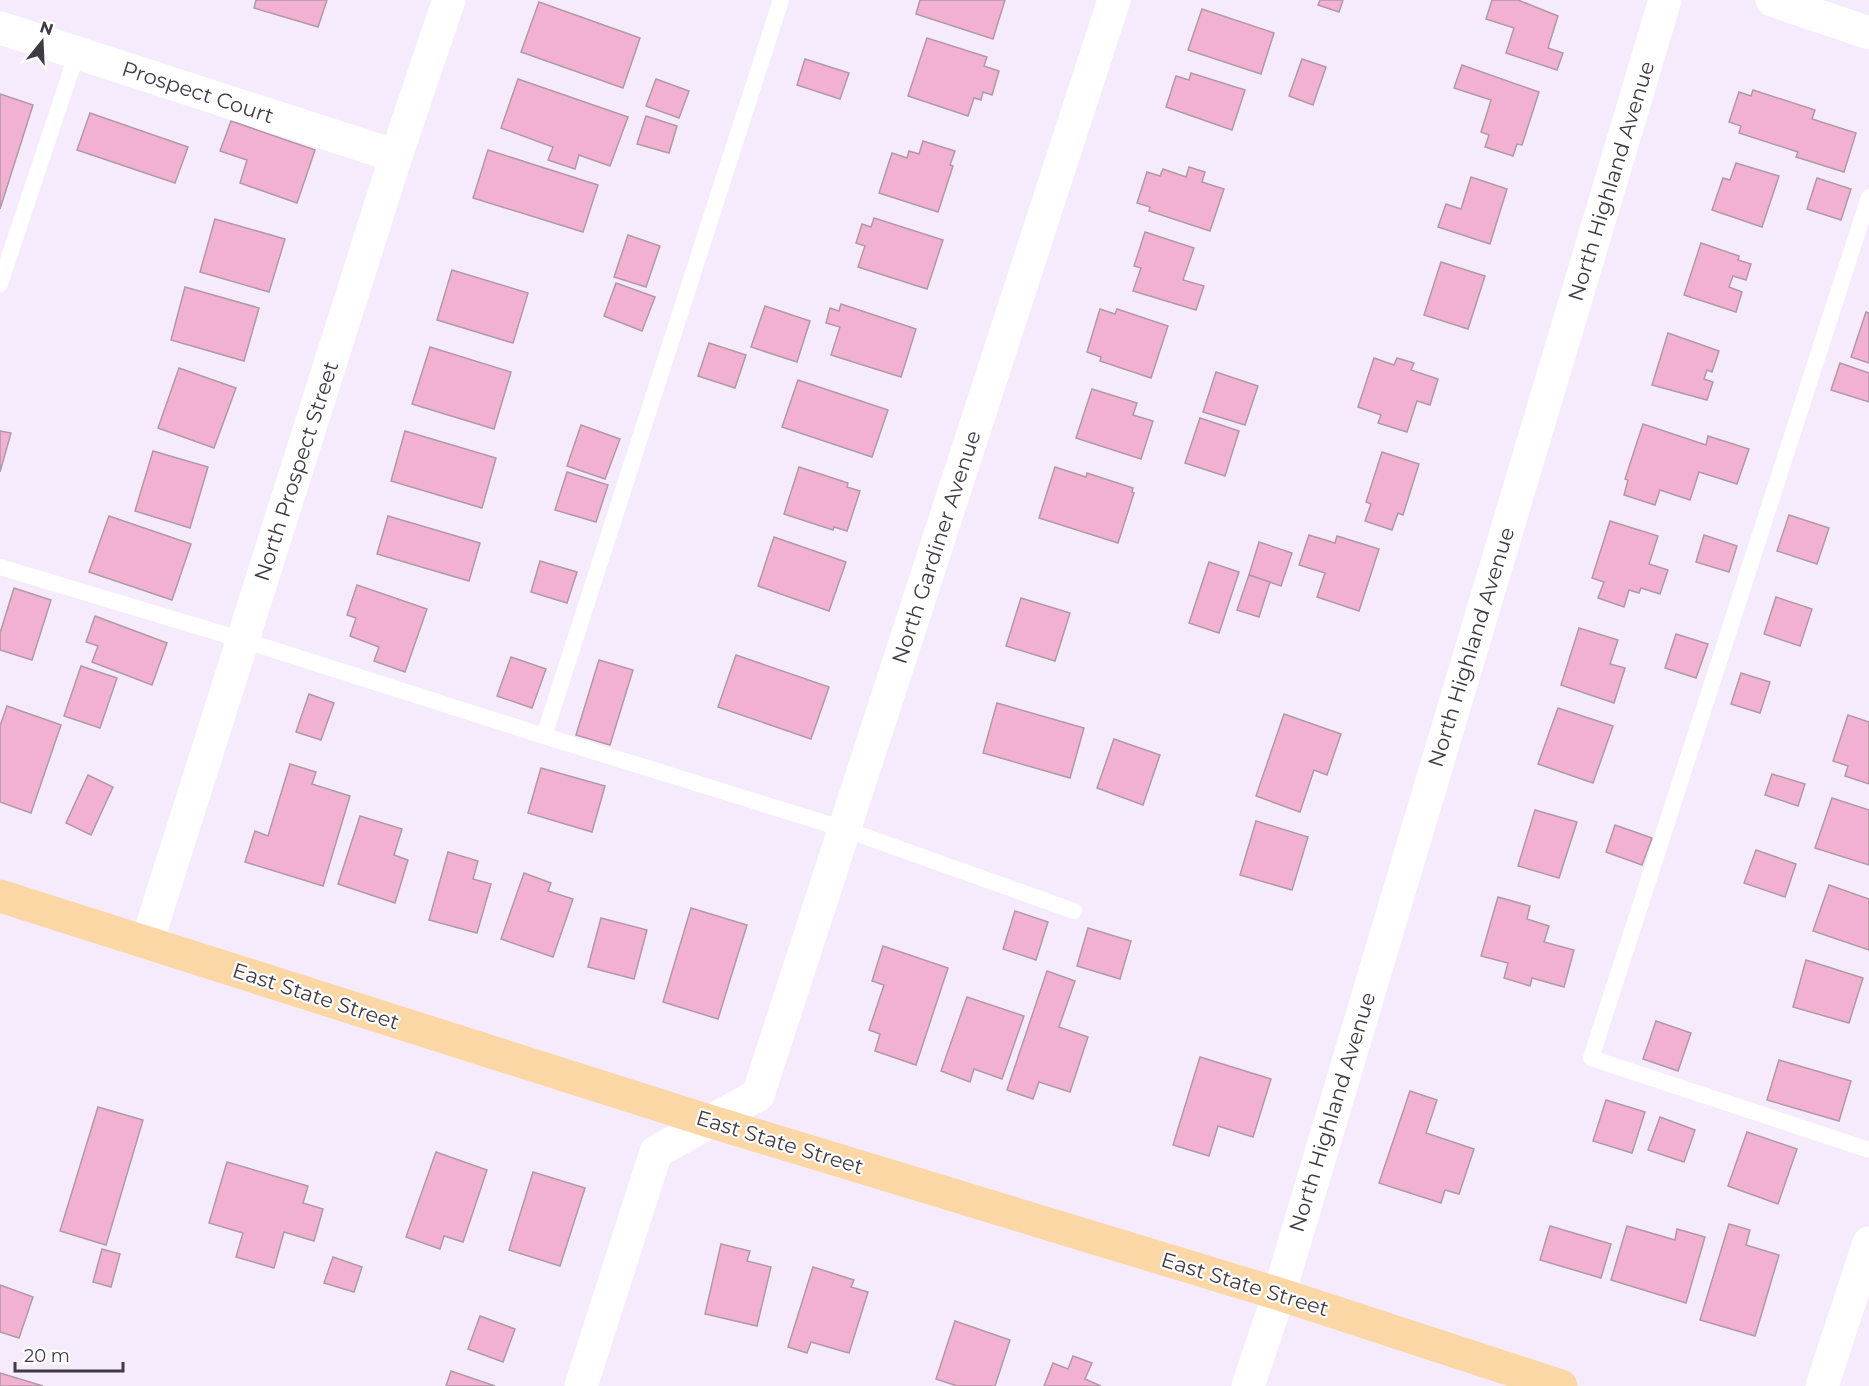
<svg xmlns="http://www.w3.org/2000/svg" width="1869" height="1386" font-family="Montserrat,sans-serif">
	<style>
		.building { fill: #f2b1d3; stroke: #b199a5; stroke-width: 1.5 }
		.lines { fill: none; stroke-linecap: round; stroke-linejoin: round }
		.lane { stroke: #fff; stroke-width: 16 }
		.street { stroke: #fff; stroke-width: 33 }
		.secondary { stroke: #fff; stroke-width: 33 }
		.primary { stroke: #fad7a5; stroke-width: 33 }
		.labels { text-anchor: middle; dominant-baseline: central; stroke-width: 4.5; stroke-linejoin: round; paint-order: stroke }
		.street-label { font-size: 21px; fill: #403a43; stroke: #fff }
	</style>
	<rect width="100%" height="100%" fill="#f6ebfd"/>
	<!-- building -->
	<g class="building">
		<polygon points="256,0 327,0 318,27 254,8"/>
		<polygon points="920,0 1005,0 993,39 916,14"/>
		<polygon points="1320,0 1343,0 1339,12 1318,5"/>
		<polygon points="1492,0 1518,0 1558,16 1548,48 1563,53 1557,70 1506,53 1514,28 1486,19"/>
		<polygon points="539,2 640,38 623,88 521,52"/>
		<polygon points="1202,9 1274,33 1261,74 1188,50"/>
		<polygon points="927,38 987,57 984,66 999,71 992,95 983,92 981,100 974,98 968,116 908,96"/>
		<polygon points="805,59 849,73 840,99 797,85"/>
		<polygon points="1302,59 1326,67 1313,105 1289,96"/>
		<polygon points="1462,65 1539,92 1522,145 1517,144 1513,156 1485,147 1489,135 1481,132 1491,100 1454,88"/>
		<polygon points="1191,73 1245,90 1232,130 1166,107 1176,76 1189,80"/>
		<polygon points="518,79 628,117 610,166 579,155 575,169 548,160 553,147 501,128"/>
		<polygon points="656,79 689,91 679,118 646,106"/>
		<polygon points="1753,90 1815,110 1812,119 1856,133 1844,172 1796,157 1798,152 1739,133 1741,126 1729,122 1739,92 1751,96"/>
		<polygon points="0,94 33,105 0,209"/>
		<polygon points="90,113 188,147 175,183 77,150"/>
		<polygon points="646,116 677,126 669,153 637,144"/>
		<polygon points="231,121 315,150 297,203 240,183 247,160 220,151"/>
		<polygon points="923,141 955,151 950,165 953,166 938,212 879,193 892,153 907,158 909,151 919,154"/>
		<polygon points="488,150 598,185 583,232 473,198"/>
		<polygon points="1736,163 1779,176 1762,227 1712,210 1723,178 1730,180"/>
		<polygon points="1189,167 1205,172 1202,182 1224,189 1210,231 1149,211 1150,207 1137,203 1147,172 1160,176 1163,169 1186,177"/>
		<polygon points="1471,177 1507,189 1490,244 1438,227 1446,204 1461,209"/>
		<polygon points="1817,178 1851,189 1841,220 1807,209"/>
		<polygon points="874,218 943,240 927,289 858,267 865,246 856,243 862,224 871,227"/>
		<polygon points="215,219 285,239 269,292 200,272"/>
		<polygon points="1145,232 1194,248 1183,280 1204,286 1196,310 1133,291 1141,268 1134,266"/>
		<polygon points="628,235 660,246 646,287 614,277"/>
		<polygon points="1701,243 1739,256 1738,260 1751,264 1746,280 1733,276 1729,287 1742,292 1736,312 1684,295"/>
		<polygon points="1441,262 1485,276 1468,329 1424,315"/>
		<polygon points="452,270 528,293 513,343 437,320"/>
		<polygon points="616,283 655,297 642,331 604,316"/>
		<polygon points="185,287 259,308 244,361 171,340"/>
		<polygon points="841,304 916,329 901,377 831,355 840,327 826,323 830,308 839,311"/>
		<polygon points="765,306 810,321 797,362 751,347"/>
		<polygon points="1100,309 1115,314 1117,309 1168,326 1151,378 1100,361 1101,357 1087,352"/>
		<polygon points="1866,312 1869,313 1869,363 1851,357"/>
		<polygon points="1668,333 1719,351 1712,372 1707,370 1704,379 1713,382 1707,400 1652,385"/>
		<polygon points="709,343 746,355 735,388 698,376"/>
		<polygon points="430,347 511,372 494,429 412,404"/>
		<polygon points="1374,358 1394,365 1397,358 1414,363 1411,370 1438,379 1430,405 1417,401 1407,432 1378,423 1381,415 1358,407"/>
		<polygon points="1840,363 1869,373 1869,402 1831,390"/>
		<polygon points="179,368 236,388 214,448 158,428"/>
		<polygon points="1216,372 1258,386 1245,425 1203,412"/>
		<polygon points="798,380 888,410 872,457 782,427"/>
		<polygon points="1092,389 1137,403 1133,415 1153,421 1141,459 1076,438"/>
		<polygon points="1200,418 1239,431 1225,476 1185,463"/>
		<polygon points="1643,424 1706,445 1708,436 1749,449 1737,484 1699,472 1690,500 1660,490 1655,505 1624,495 1628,480 1625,479"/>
		<polygon points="581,425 620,439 605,479 567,466"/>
		<polygon points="0,431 11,433 0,472"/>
		<polygon points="405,431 496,458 482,508 391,481"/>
		<polygon points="153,451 208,467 190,528 135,511"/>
		<polygon points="1382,452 1419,464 1403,515 1398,513 1392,530 1365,521 1371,504 1366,502"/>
		<polygon points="799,467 848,483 847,487 860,491 847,531 834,527 833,530 784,514"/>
		<polygon points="1055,467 1086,477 1087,473 1133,488 1132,492 1134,493 1118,543 1039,518"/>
		<polygon points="567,472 608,485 596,522 555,510"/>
		<polygon points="1789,515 1829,528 1817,564 1777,551"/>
		<polygon points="109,516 191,544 172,600 89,572"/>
		<polygon points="388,516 480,543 469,581 377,554"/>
		<polygon points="1610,521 1658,536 1649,564 1668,570 1660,594 1641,588 1639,593 1629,590 1624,607 1598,598 1604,582 1592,578"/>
		<polygon points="1309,535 1335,543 1337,536 1379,549 1359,611 1317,597 1325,573 1299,565"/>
		<polygon points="1704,535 1737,546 1729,572 1696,562"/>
		<polygon points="774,537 846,562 829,611 758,586"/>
		<polygon points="1259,542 1292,553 1281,586 1249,575"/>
		<polygon points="540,561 577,572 567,603 531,592"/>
		<polygon points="1209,562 1239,572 1219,633 1189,623"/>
		<polygon points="1249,575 1270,582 1259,617 1237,610"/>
		<polygon points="357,585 427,609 405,672 374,661 379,647 350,636 356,618 347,615"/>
		<polygon points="14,588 51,600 32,660 0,650 0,633"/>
		<polygon points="1776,597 1812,609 1800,646 1764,634"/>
		<polygon points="1021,598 1070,613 1055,661 1006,646"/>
		<polygon points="95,616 167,643 152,685 92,662 98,646 86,642"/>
		<polygon points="1579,628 1618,640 1610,664 1625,668 1614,703 1561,685"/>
		<polygon points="1676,634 1708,644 1696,678 1665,668"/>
		<polygon points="736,655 829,687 811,739 718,707"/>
		<polygon points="511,657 546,669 532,708 497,696"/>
		<polygon points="599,660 633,670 610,745 576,735"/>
		<polygon points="81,666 117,678 100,728 64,716"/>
		<polygon points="1741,673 1770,682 1760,713 1731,704"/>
		<polygon points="309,694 334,703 321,740 296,732"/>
		<polygon points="997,703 1084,728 1070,778 983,753"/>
		<polygon points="7,706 61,725 31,813 0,802 0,726"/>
		<polygon points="1558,708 1613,726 1593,783 1538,764"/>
		<polygon points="1284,714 1341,734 1327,775 1314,770 1300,812 1256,796"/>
		<polygon points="1848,715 1869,722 1869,784 1845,776 1848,766 1833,761"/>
		<polygon points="1114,739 1160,755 1143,805 1097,788"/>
		<polygon points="290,764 316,772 312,784 350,796 323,886 245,862 255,831 268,836"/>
		<polygon points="541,768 605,786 592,832 528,813"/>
		<polygon points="1772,774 1805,784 1798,806 1765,795"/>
		<polygon points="88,775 113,787 91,835 66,823"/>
		<polygon points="1832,798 1869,810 1869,865 1815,848"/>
		<polygon points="1535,810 1577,822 1559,878 1518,866"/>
		<polygon points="360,816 402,829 394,855 408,860 395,903 338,884"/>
		<polygon points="1256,821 1308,837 1292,890 1240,875"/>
		<polygon points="1615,825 1652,838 1642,865 1606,852"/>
		<polygon points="1756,850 1796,864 1785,897 1744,883"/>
		<polygon points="448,852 478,861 473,879 491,884 477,933 429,920"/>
		<polygon points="524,873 551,883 548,891 573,899 553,957 501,939"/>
		<polygon points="1829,885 1869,899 1869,950 1813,931"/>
		<polygon points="1498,897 1530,906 1527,919 1549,926 1544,942 1574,950 1564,987 1532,978 1530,986 1504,978 1508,963 1481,956"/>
		<polygon points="691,908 747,925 718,1019 663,1002"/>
		<polygon points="1015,911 1048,922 1036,960 1003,949"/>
		<polygon points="601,918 647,930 634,979 588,967"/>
		<polygon points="1088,928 1131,941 1120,979 1077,966"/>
		<polygon points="883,946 948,968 916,1065 875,1051 880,1034 869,1030 884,985 872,981"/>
		<polygon points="1806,960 1863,978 1849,1023 1793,1007"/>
		<polygon points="1047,971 1075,981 1059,1027 1088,1037 1070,1092 1039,1082 1033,1099 1007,1090"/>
		<polygon points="967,997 1024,1016 1002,1079 974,1069 970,1082 941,1071"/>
		<polygon points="1656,1021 1691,1033 1678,1071 1643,1059"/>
		<polygon points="1200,1057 1271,1079 1253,1137 1218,1126 1209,1156 1173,1145"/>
		<polygon points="1779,1060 1851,1081 1839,1121 1767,1100"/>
		<polygon points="1410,1091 1437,1100 1426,1133 1474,1149 1459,1194 1445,1190 1441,1203 1379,1183"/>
		<polygon points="1606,1100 1645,1112 1632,1153 1593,1141"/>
		<polygon points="98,1107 143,1120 106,1245 60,1231"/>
		<polygon points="1660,1117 1695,1130 1684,1162 1648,1150"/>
		<polygon points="1747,1132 1797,1149 1778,1204 1728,1186"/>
		<polygon points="436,1152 487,1170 463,1242 444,1236 440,1249 406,1237"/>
		<polygon points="227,1162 308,1186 303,1203 323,1209 314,1241 284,1232 274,1268 236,1257 243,1233 209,1223"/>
		<polygon points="533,1172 585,1188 560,1266 509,1250"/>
		<polygon points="1729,1224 1750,1230 1746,1245 1779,1255 1755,1336 1700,1320"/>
		<polygon points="1550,1226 1611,1244 1601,1278 1540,1260"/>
		<polygon points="1627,1226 1675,1240 1677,1229 1705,1237 1686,1303 1611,1280"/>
		<polygon points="721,1244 750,1251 747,1261 771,1267 757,1326 705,1314"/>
		<polygon points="102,1249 120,1254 111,1287 93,1282"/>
		<polygon points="333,1257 362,1267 354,1292 324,1283"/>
		<polygon points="813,1267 854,1280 851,1287 868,1292 849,1353 811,1342 807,1353 788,1347"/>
		<polygon points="0,1285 33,1297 19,1338 0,1332"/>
		<polygon points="480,1316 515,1329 503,1362 468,1349"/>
		<polygon points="955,1321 1010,1340 995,1386 957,1386 936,1379"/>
		<polygon points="1073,1356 1092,1363 1085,1379 1101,1386 1044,1386 1053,1363 1068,1369"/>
		<polygon points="451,1371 495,1386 446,1386"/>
		<polygon points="0,1373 43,1386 0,1386"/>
	</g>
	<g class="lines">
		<!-- lane -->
		<g class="lane">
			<polyline points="781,0 544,736 844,829 1074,911"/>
			<polyline points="1869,197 1591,1058 1869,1150"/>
			<polyline points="0,284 77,53"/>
			<polyline points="0,567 243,640 544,736"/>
		</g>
		<!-- street -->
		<g class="street">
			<polyline points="1772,0 1869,33"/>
			<polyline points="0,28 396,156"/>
			<polyline points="581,1386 656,1152 758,1095 1114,0"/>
			<polyline points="1248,1386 1279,1294 1665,0"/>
			<polyline points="1822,1386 1869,1243"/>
		</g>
		<!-- secondary -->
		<polyline class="secondary" points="147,942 396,156 449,0"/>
		<!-- primary -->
		<polyline class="primary" points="0,896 709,1121 1279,1294 1561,1386"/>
	</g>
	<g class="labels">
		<!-- street labels -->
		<g class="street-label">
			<text transform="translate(198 92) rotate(18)">Prospect Court</text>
			<text transform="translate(1611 181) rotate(-73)">North Highland Avenue</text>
			<text transform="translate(296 471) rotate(-72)">North Prospect Street</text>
			<text transform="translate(936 547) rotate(-72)">North Gardiner Avenue</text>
			<text transform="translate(1471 647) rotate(-73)">North Highland Avenue</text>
			<text transform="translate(316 996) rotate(18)">East State Street</text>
			<text transform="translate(1332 1112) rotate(-73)">North Highland Avenue</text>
			<text transform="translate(780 1142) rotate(17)">East State Street</text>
			<text transform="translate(1245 1284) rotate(17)">East State Street</text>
		</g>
	</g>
	<!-- north arrow -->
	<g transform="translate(42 42) rotate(18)" stroke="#ffffff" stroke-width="4.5" paint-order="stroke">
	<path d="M0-4.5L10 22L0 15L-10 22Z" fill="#403a43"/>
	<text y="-9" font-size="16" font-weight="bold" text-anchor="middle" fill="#403a43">N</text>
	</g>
	<!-- scale -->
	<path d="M15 1362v9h108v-9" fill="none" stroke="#403a43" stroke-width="3"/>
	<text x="24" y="1362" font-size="18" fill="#403a43" stroke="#ffffff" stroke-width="4.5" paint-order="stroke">20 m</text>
</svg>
